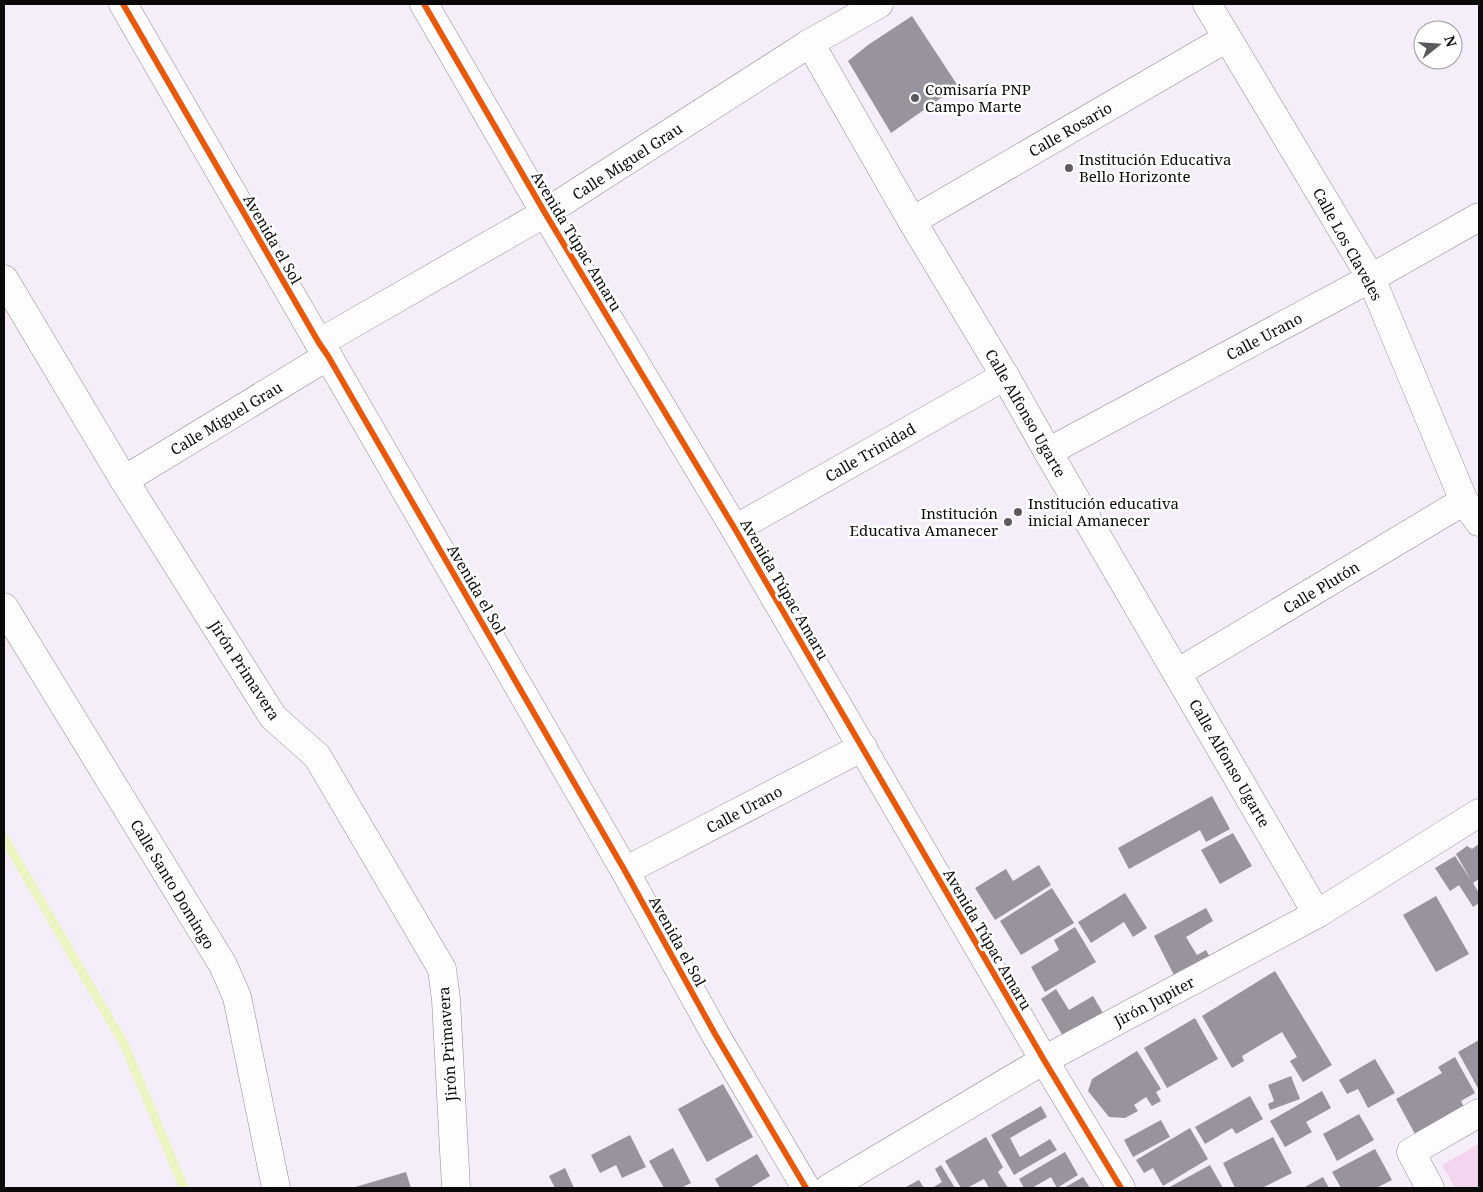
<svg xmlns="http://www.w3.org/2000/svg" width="1483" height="1192" font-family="'Noto Serif',serif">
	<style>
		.pitch { fill: #f3d5f0 }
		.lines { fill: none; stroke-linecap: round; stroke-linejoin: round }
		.stream { stroke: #ecf5c1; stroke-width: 9 }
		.building { fill: #98939c }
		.minor-casing { stroke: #908c92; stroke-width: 29 }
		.tertiary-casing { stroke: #908c92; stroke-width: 29 }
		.minor { stroke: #fefcfe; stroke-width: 28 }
		.tertiary { stroke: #fefcfe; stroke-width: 28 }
		.cycleway-casing { stroke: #fff; stroke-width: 9 }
		.cycleway { stroke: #e8590c; stroke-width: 6 }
		.poi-dot { fill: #5c595e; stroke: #fff; stroke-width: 2 }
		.labels { text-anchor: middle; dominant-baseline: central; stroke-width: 5; stroke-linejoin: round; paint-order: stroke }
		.poi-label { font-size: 15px; fill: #0a0a0a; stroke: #fff; text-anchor: start }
		.street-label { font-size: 15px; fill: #0a0a0a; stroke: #fff }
	</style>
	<rect width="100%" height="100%" fill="#f5edf9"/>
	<!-- pitch -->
	<polygon class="pitch" points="1479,1144 1479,1188 1455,1188 1442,1165"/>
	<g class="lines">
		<!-- stream -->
		<polyline class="stream" points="4,838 124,1044 184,1188"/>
	</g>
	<!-- building -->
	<g class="building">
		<polygon points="912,16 958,86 891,133 848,61 868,45"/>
		<polygon points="1212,796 1230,829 1206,842 1200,830 1129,869 1118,848"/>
		<polygon points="1233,833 1252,866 1220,884 1201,850"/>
		<polygon points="1479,844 1479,879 1473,883 1479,893 1479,903 1473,907 1459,885 1450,891 1435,868 1455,856 1471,880 1456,854 1467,846 1472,849"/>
		<polygon points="1039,865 1051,885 995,920 975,888 1006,869 1013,881"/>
		<polygon points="1052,888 1074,923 1021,955 1000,921"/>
		<polygon points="1125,893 1147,928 1133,937 1124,922 1091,943 1078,922"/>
		<polygon points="1436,896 1469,954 1436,972 1403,915"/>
		<polygon points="1206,908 1213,921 1186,937 1197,955 1206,950 1211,959 1176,979 1154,936"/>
		<polygon points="1075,927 1096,962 1045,992 1031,967 1059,950 1054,940"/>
		<polygon points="1275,971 1332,1065 1303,1082 1290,1061 1297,1057 1282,1032 1242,1056 1244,1061 1232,1068 1202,1016"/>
		<polygon points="1056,989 1069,1010 1093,996 1103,1013 1063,1036 1041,999"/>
		<polygon points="1195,1018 1218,1059 1167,1088 1144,1048"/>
		<polygon points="1479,1040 1479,1090 1458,1052"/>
		<polygon points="1137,1051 1161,1089 1156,1092 1161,1101 1152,1106 1146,1097 1134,1105 1138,1111 1125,1118 1109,1117 1088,1091 1092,1079"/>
		<polygon points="1455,1057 1475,1093 1461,1101 1464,1107 1415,1134 1396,1099 1442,1073 1438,1067"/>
		<polygon points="1375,1059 1395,1093 1368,1108 1358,1089 1347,1094 1339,1080"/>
		<polygon points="1291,1076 1300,1099 1270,1110 1268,1104 1274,1101 1268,1085"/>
		<polygon points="723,1084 753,1137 707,1162 678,1109"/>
		<polygon points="1322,1091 1331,1108 1306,1122 1312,1132 1285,1147 1270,1121"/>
		<polygon points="1250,1096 1263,1119 1236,1134 1232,1128 1205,1144 1195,1127"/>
		<polygon points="1041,1106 1047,1117 1010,1138 1020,1157 1050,1139 1057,1150 1014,1175 991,1135"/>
		<polygon points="1359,1114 1374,1140 1337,1161 1323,1134"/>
		<polygon points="1161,1120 1170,1137 1133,1157 1124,1140"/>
		<polygon points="1190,1128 1208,1159 1163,1186 1153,1168 1144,1173 1136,1160"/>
		<polygon points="630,1135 646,1167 622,1178 616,1165 600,1173 591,1155"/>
		<polygon points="986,1137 1003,1167 998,1172 1008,1188 989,1188 984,1179 967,1188 961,1188 945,1161"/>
		<polygon points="1273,1137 1292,1173 1262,1188 1235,1188 1223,1163"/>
		<polygon points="673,1148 691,1183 681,1188 664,1188 649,1161"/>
		<polygon points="1375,1149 1392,1180 1376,1188 1341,1188 1332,1172"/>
		<polygon points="1065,1152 1078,1175 1057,1188 1051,1177 1032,1188 1024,1188 1019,1179"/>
		<polygon points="757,1154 770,1176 750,1188 720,1188 715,1179"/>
		<polygon points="941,1165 955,1188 932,1188 942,1182 935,1169"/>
		<polygon points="1210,1165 1223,1188 1168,1188"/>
		<polygon points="565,1168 574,1188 555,1188 549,1176"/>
		<polygon points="406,1172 411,1188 352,1188"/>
		<polygon points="1083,1177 1090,1188 1064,1188"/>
		<polygon points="1323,1177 1329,1188 1303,1188"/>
		<polygon points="919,1180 924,1188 904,1188"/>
	</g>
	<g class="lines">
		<defs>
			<g id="minor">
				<polyline points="123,4 319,343 328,356 625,871 715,1034 806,1188"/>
				<polyline points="424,4 545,213 735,529 1044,1060 1121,1188"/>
				<polyline points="1207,4 1371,278 1464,501 1479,522"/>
				<polyline points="810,43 912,221 1005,376 1048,452 1317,914"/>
				<polyline points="912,221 1227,38"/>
				<polyline points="4,279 124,480 273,717 317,756 442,969 446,1000 456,1188"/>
				<polyline points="319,343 545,213 810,43 879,4"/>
				<polyline points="1048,452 1371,278 1479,217"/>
				<polyline points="124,480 328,356"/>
				<polyline points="735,529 1005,376"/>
				<polyline points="1177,673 1464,501"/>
				<polyline points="625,871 863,747"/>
				<polyline points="829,1188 1044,1060 1317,914 1479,813"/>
				<polyline points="1430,1188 1411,1152 1479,1113"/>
			</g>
			<polyline id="tertiary" points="4,607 223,965 237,997 276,1188"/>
		</defs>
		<!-- minor casing -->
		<use href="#minor" class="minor-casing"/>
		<!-- tertiary casing -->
		<use href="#tertiary" class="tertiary-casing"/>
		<!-- minor -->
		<use href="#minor" class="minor"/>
		<!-- tertiary -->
		<use href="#tertiary" class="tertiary"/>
		<defs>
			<g id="cycleway">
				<polyline points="123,4 319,343 328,356 625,871 715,1034 806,1188"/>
				<polyline points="424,4 545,213 735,529 1044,1060 1121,1188"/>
			</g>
		</defs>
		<!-- cycleway casing -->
		<use href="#cycleway" class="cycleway-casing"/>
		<!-- cycleway -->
		<use href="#cycleway" class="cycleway"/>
	</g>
	<!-- markers -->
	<g class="poi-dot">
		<circle cx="915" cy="98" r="5"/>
		<circle cx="1069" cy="168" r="5"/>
		<circle cx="1018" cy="512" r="5"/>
		<circle cx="1008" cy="522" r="5"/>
	</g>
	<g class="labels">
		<!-- poi labels -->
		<g class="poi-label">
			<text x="925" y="89">Comisaría PNP<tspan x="925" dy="17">Campo Marte</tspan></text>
			<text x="1079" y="159">Institución Educativa<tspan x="1079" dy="17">Bello Horizonte</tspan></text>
			<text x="1028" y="503">Institución educativa<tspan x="1028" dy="17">inicial Amanecer</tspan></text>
			<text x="998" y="513" text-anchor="end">Institución<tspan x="998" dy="17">Educativa Amanecer</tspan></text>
		</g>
		<!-- street labels -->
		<g class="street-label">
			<text transform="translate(1070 129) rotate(-30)">Calle Rosario</text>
			<text transform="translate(627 161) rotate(-33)">Calle Miguel Grau</text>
			<text transform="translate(273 239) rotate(60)">Avenida el Sol</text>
			<text transform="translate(577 241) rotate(59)">Avenida Túpac Amaru</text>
			<text transform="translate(1348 244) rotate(61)">Calle Los Claveles</text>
			<text transform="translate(1264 336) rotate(-28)">Calle Urano</text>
			<text transform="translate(1026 413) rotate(60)">Calle Alfonso Ugarte</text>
			<text transform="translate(226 418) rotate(-31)">Calle Miguel Grau</text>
			<text transform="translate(870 452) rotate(-30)">Calle Trinidad</text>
			<text transform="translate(1321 587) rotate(-31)">Calle Plutón</text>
			<text transform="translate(477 589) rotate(60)">Avenida el Sol</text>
			<text transform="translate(785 589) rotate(60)">Avenida Túpac Amaru</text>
			<text transform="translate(245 670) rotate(57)">Jirón Primavera</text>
			<text transform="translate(1230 763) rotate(60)">Calle Alfonso Ugarte</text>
			<text transform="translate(744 809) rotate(-28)">Calle Urano</text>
			<text transform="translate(173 884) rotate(59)">Calle Santo Domingo</text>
			<text transform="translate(988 939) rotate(60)">Avenida Túpac Amaru</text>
			<text transform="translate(678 941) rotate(61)">Avenida el Sol</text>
			<text transform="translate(1154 1001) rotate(-28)">Jirón Jupiter</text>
			<text transform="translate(447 1044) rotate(-94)">Jirón Primavera</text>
		</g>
	</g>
	<!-- border -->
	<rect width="1483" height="1192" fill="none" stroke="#0a0a0a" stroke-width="10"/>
	<!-- north arrow -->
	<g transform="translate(1438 45) rotate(73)"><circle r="24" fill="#ffffff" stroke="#9d9d9d"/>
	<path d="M0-4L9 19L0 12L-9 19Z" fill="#5c595e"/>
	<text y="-8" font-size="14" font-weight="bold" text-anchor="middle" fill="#0a0a0a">N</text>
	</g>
</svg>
